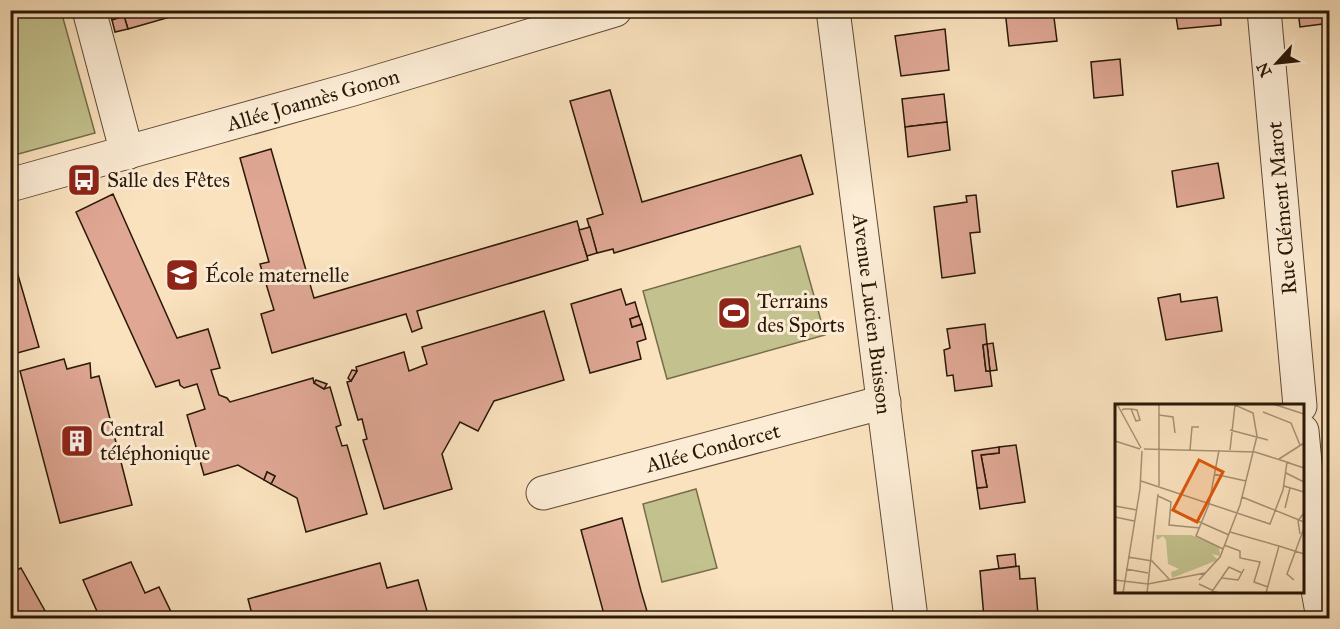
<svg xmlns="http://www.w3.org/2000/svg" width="1340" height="629" font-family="'IM FELL Great Primer',serif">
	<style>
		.green { fill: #c3c28e; stroke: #766d4a; stroke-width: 1.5 }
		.building { fill: #dfa794; stroke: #2a1807; stroke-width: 1.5 }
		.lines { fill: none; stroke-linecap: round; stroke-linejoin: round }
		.minor-casing { stroke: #5e4a35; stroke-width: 35 }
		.minor { stroke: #fcecd5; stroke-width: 33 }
		.labels { text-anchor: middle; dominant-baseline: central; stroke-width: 6; stroke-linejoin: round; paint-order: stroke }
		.street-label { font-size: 21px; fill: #2a1807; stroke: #fcecd5 }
		.poi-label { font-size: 21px; fill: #2a1807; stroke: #fcecd5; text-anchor: start }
		.inset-road { fill: none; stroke: #a79175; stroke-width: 1.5 }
		.view { fill: #de560c; fill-opacity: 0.15; stroke: #de560c; stroke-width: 3 }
		.inset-edge { fill: none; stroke: #2a1807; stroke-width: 3 }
	</style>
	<rect width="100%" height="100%" fill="#fae2be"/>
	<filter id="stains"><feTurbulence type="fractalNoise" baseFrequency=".00333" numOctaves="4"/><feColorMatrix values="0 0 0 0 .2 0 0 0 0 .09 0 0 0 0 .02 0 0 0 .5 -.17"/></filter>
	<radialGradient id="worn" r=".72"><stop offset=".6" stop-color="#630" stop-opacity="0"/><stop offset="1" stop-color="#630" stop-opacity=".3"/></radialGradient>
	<!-- green -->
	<g class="green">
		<polygon points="11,10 61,11 95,133 11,156"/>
		<polygon points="800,246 825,335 667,379 643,291"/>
		<polygon points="696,489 717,568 662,582 643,504"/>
	</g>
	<!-- building -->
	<g class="building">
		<polygon points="109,10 176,10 177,15 128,29 124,16 112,20"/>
		<polygon points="1005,10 1053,10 1057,41 1009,46"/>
		<polygon points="1175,10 1220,10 1221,25 1178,29"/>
		<polygon points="1298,10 1330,10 1330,23 1300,27"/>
		<polygon points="124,16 128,29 115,32 112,20"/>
		<polygon points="945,29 949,70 901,76 895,36"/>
		<polygon points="1120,59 1123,95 1094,98 1091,62"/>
		<polygon points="610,90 642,202 801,155 813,194 614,253 613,249 597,253 587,219 603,214 570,101"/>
		<polygon points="944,94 947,122 905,127 902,99"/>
		<polygon points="1330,109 1330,130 1326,110"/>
		<polygon points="947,122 950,150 908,157 905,127"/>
		<polygon points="271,149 314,298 577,221 588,260 417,311 422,328 412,332 406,314 272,353 261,314 274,310 260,264 269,262 240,158"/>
		<polygon points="1218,163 1224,198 1177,207 1172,171"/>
		<polygon points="113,194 177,338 208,329 220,368 211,370 219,395 227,398 230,402 313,378 314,383 324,389 330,387 341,425 336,427 342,446 347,445 367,514 306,532 297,498 271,484 275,476 267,472 264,480 238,465 204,475 187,415 205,409 197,384 184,388 180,385 179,380 156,387 76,212"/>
		<polygon points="976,195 980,232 970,233 975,273 942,278 934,207 967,202 966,196"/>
		<polygon points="590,227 597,253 587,256 579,230"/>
		<polygon points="13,258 39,347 10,355 10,259"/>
		<polygon points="621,289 626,305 635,302 639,316 630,319 632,327 642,324 646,339 637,342 641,359 590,373 571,304"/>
		<polygon points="1180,294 1181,302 1217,297 1222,331 1166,340 1158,298"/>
		<polygon points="544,311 564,380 494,401 478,431 460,422 442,454 452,489 384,509 363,440 367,439 362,419 358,420 347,382 351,381 357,371 356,367 404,352 409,371 427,364 422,347"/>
		<polygon points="639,316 642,324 632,327 630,319"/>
		<polygon points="985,324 987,344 983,345 986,371 990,371 992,386 955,391 953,375 947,376 944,350 950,348 947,329"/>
		<polygon points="993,343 997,370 990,371 987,344"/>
		<polygon points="987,344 990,371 986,371 983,345"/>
		<polygon points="64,359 67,369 90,363 91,378 99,376 132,505 60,523 20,371"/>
		<polygon points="352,370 357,371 351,381 348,378"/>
		<polygon points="316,380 327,384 324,389 314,383"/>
		<polygon points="1016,445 1025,502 980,509 977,488 987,487 981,455 999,453 999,447"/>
		<polygon points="999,447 999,453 981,455 987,487 977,488 972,451"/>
		<polygon points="267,472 275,476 271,484 264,480"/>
		<polygon points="622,518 641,591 649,618 605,618 581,530"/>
		<polygon points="1015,554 1016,567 999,569 997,556"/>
		<polygon points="131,562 145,593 159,587 174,618 100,618 83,580"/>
		<polygon points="380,563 387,588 418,580 429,618 253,618 248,599"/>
		<polygon points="1019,566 1020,579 1035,578 1038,615 1013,618 984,618 980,571"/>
		<polygon points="21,568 49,618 10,618 10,573"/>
	</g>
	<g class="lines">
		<defs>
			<g id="minor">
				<polyline points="89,10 127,153"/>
				<polyline points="833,10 911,618"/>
				<polyline points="1264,10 1300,406"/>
				<polyline points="10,185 353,89 615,10"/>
				<polyline points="1302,431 1316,579 1323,618"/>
				<polyline points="543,493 884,402"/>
			</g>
		</defs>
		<!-- minor casing -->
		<use href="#minor" class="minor-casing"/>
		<!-- minor -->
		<use href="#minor" class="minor"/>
	</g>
	<!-- icons -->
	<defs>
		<symbol id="bus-square" viewBox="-11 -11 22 22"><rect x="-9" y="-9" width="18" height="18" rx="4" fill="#8f2418" stroke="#fcecd5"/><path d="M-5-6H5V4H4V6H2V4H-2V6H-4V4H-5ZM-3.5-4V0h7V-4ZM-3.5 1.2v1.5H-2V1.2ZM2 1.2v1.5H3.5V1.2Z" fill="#fff"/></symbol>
		<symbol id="school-square" viewBox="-11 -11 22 22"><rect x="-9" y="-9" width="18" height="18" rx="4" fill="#8f2418" stroke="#fcecd5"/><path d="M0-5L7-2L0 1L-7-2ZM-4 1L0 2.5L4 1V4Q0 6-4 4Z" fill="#fff"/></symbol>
		<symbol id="stadium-square" viewBox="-11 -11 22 22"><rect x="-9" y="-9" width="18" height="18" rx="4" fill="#8f2418" stroke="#fcecd5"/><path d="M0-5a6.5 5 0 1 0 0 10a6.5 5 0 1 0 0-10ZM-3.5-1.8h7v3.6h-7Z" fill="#fff"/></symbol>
		<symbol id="building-square" viewBox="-11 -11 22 22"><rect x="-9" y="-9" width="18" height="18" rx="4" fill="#8f2418" stroke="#fcecd5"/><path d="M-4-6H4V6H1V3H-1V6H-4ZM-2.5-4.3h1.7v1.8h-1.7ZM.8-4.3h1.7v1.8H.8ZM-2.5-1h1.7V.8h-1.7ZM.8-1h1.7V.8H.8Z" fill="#fff"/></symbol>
	</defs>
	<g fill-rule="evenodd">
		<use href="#bus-square" x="65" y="161" width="38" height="38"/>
		<use href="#school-square" x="163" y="256" width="38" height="38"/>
		<use href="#stadium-square" x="715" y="294" width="38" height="38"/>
		<use href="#building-square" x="58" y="422" width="38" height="38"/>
	</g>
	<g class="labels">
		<!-- street labels -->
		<g class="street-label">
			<text transform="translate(313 100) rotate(-16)">Allée Joannès Gonon</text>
			<text transform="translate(1282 208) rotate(-95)">Rue Clément Marot</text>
			<text transform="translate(872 314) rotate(83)">Avenue Lucien Buisson</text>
			<text transform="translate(713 448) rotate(-15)">Allée Condorcet</text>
		</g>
		<!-- poi labels -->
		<g class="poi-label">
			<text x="107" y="180">Salle des Fêtes</text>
			<text x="205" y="275">École maternelle</text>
			<text x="757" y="301">Terrains<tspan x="757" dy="24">des Sports</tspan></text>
			<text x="100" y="429">Central<tspan x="100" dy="24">téléphonique</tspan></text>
		</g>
	</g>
	<!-- overview -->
	<g transform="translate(1115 404)">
		<rect width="189" height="189" fill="#fae2be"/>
		<path d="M41,131H76L92,137L104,143L105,152L97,150L103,156L57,174L56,168L64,165L53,160L51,136L48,132L42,136Z" fill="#c3c28e"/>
		<path class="inset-road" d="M2,0L26,44M158,0L189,10M7,6L9,5H16L22,6L25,16L21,17L16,5M148,8L176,19L185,41M44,11L58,13L60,29M115,26L153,36M0,37L25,45M29,45L140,48L175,59M75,46L77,23H84M104,46L94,100L81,132L108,145M115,46L120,1M164,55L189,39M171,58L189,64M171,69L189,78M99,70L131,77M26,77L155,120L168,86L172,58M44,82V0M169,82L189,88M43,92L56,98L54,121L85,124M127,93L189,118M0,102L22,106M170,104L175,84M55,105L114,131M0,113L19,117M115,128L164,142L151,189M185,130L183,117L188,110M109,141L125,147V154L145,158L139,178L153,183M164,142L189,150M13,153L37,157L54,175M11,165L33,169M107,174L123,176L129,165M0,176L33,180L90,169M84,176L105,153L125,101L142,32L138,9L120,1M179,176L172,170L189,124M84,180L103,189M8,189L25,85L27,47M32,189L43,90M96,189L114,163L127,169"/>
		<path class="view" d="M84,56L108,68L82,118L58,106Z"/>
		<rect width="189" height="189" class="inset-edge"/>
	</g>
	<!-- margin -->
	<rect width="1340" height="629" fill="none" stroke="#fae2be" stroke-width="36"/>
	<rect x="12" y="12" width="1316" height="605" fill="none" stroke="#2a1807" stroke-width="3"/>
	<rect x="18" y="18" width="1304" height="593" fill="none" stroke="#2a1807" stroke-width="1.5"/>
	<!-- north arrow -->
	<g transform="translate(1277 63) rotate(243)" stroke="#fcecd5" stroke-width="4.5" paint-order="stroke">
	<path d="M0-4.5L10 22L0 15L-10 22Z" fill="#2a1807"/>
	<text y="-9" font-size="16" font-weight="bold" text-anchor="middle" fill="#2a1807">N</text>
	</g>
	<rect width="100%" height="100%" filter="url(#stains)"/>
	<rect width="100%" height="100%" fill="url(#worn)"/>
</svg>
